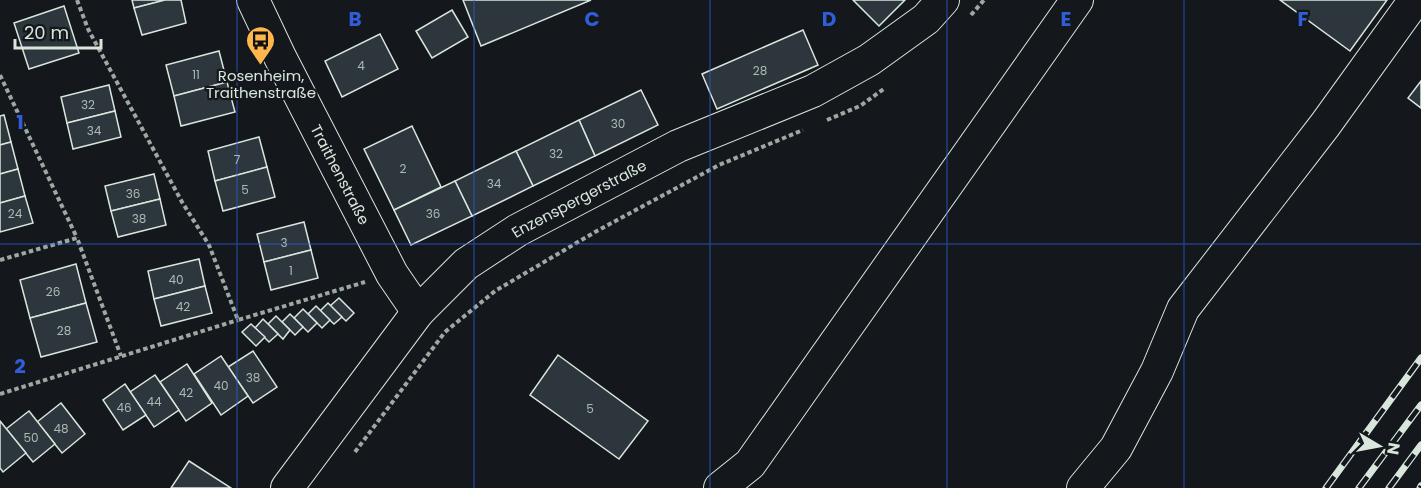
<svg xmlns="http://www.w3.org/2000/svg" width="1421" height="488" font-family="Poppins,sans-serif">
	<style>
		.building { fill: #2c363c; stroke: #d8e6dc; stroke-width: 1.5 }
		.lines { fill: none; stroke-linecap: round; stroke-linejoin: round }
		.minor-casing { stroke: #d8e6dc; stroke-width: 34 }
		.path { stroke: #9da8a2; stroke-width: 4; stroke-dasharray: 4.5 3; stroke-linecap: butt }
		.minor { stroke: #14181c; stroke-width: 32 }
		.rail-casing { stroke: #d8e6dc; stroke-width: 7 }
		.rail { stroke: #14181c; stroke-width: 4.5; stroke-dasharray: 14; stroke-linecap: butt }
		.grid { fill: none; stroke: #305dd8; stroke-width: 1.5; stroke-opacity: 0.55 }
		.labels { text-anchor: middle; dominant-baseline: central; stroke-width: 4.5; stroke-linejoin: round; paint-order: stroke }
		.number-label { font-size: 12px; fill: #adbab4 }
		.poi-label { font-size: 15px; fill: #d8e6dc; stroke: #14181c }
		.street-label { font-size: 15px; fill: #d8e6dc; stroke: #14181c }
		.grid-label { font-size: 20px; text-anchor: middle; font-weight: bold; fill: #305dd8; stroke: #14181c; stroke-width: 4.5; stroke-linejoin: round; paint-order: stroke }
	</style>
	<rect width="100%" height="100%" fill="#14181c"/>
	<!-- building -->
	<g class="building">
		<polygon points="132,0 165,0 134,8"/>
		<polygon points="165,0 181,0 186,23 142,35 134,8"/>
		<polygon points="463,0 591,0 481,46"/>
		<polygon points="853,0 905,0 879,26"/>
		<polygon points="1280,0 1387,0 1350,51"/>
		<polygon points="64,6 79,53 29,69 14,23"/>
		<polygon points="452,10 468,37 432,58 416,31"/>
		<polygon points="803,30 818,65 717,109 702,74"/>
		<polygon points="380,34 398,69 342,97 325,61"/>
		<polygon points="219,51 227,82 174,96 166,65"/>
		<polygon points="1421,81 1421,108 1408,98"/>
		<polygon points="227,82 235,112 181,126 174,96"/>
		<polygon points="109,85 115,111 67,123 61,97"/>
		<polygon points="641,90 658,125 595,156 579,120"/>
		<polygon points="115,111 121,137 73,149 67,123"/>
		<polygon points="4,115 11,142 0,145 0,116"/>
		<polygon points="579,120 595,156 533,186 516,151"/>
		<polygon points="412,126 441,187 394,210 364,149"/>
		<polygon points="259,137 267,167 215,181 208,151"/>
		<polygon points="11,142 18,169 0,174 0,145"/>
		<polygon points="516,151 533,186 472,216 455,181"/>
		<polygon points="267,167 275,197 223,211 215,181"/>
		<polygon points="18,169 25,196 0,203 0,174"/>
		<polygon points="154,174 160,199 111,211 105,186"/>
		<polygon points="455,181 472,216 411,245 394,210"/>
		<polygon points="25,196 33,223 0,232 0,203"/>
		<polygon points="160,199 166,225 118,237 111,211"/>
		<polygon points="304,222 311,250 264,262 257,234"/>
		<polygon points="311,250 318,278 271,290 264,262"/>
		<polygon points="199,259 205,286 154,299 148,271"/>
		<polygon points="76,264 86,303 30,318 20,280"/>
		<polygon points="205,286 212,313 161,326 154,299"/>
		<polygon points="339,298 354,313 346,321 330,306"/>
		<polygon points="86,303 97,342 41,357 30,318"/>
		<polygon points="328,303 342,317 334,324 320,311"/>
		<polygon points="316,306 330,320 322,328 308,314"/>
		<polygon points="303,309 317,323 308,332 294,318"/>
		<polygon points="290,314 303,327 295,335 282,322"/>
		<polygon points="276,316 290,330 283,339 268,324"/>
		<polygon points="263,319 278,334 269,342 255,328"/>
		<polygon points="251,324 265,337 256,346 242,332"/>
		<polygon points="253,351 277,387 253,403 228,367"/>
		<polygon points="558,355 648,421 619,459 530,395"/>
		<polygon points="221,356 248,396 221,415 194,374"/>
		<polygon points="187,364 212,403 186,421 160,382"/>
		<polygon points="155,375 179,410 154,427 130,392"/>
		<polygon points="125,384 146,415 123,430 103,400"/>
		<polygon points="61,403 85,434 62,453 37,422"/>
		<polygon points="29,411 55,444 33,462 6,429"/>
		<polygon points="0,421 26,453 3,472 0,468"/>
		<polygon points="189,461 231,488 171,488"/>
	</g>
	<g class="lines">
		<defs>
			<g id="minor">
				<path id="s1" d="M253,0L280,57L392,274L418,312"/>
				<path id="s2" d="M287,488L418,312L466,264L518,230L678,146L813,91L869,60L926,19L943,0"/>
				<polyline points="720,488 750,464 1077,0"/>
				<polyline points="1083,488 1116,448 1157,371 1183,309 1325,125 1415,0"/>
			</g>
		</defs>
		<!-- minor casing -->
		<use href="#minor" class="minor-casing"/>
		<!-- path -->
		<g class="path">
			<polyline points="77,0 88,29 182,202 209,245 238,320 365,282"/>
			<polyline points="971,15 984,0"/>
			<polyline points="0,75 77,238"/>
			<polyline points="827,120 860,106 885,88"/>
			<polyline points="0,260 77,238 121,356"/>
			<polyline points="0,394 238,320"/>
			<polyline points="355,452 445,332 495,291 595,232 719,165 803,130"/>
		</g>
		<!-- minor -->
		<use href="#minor" class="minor"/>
		<defs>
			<g id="rail">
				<polyline points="1326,488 1421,358"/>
				<polyline points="1359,488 1421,405"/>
				<polyline points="1389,488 1421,445"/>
				<polyline points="1420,488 1421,486"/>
			</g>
		</defs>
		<!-- rail casing -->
		<use href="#rail" class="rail-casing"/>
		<!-- rail -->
		<use href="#rail" class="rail"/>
	</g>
	<!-- grid -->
	<path class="grid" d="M237,0V488M474,0V488M710,0V488M947,0V488M1184,0V488M0,244H1421"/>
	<!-- icons -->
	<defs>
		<symbol id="bus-pin" viewBox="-11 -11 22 30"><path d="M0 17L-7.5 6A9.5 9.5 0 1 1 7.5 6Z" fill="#ffb74d" stroke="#14181c"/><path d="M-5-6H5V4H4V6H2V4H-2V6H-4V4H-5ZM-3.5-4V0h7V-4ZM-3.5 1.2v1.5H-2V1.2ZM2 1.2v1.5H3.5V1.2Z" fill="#111"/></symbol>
	</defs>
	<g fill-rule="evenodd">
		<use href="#bus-pin" x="244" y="24" width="33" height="45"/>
	</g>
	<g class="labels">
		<!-- number labels -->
		<g class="number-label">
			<text x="361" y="65">4</text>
			<text x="760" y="70">28</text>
			<text x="196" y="74">11</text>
			<text x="88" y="104">32</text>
			<text x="618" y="123">30</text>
			<text x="94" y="130">34</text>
			<text x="556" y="153">32</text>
			<text x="237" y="159">7</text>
			<text x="403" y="168">2</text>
			<text x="494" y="183">34</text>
			<text x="245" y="189">5</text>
			<text x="133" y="193">36</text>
			<text x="15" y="213">24</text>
			<text x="433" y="213">36</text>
			<text x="139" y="218">38</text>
			<text x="284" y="242">3</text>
			<text x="291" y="270">1</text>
			<text x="176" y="279">40</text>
			<text x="53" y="291">26</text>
			<text x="183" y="306">42</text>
			<text x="64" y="330">28</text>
			<text x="253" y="377">38</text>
			<text x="221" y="385">40</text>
			<text x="186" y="392">42</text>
			<text x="154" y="401">44</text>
			<text x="124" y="407">46</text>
			<text x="590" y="408">5</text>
			<text x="61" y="428">48</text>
			<text x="31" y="437">50</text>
		</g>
		<!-- poi labels -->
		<g class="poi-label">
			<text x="261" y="75">Rosenheim,<tspan x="261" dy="17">Traithenstraße</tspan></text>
		</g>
		<!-- street labels -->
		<g class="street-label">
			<text stroke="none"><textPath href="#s1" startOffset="195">Traithenstraße</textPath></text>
			<text stroke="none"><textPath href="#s2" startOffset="418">Enzenspergerstraße</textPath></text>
		</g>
	</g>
	<g class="grid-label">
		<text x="355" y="26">B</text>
		<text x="592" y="26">C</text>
		<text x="829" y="26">D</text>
		<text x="1066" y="26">E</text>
		<text x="1303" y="26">F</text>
		<text x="20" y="129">1</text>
		<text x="20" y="373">2</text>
	</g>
	<!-- north arrow -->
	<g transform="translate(1379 446) rotate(100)" stroke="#14181c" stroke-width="4.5" paint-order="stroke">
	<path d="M0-4.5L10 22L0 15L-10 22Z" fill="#d8e6dc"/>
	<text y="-9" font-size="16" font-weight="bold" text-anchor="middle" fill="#d8e6dc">N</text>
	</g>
	<!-- scale -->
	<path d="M15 39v9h86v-9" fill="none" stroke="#d8e6dc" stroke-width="3"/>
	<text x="24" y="39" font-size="18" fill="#d8e6dc" stroke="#14181c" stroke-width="4.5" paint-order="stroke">20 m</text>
</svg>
